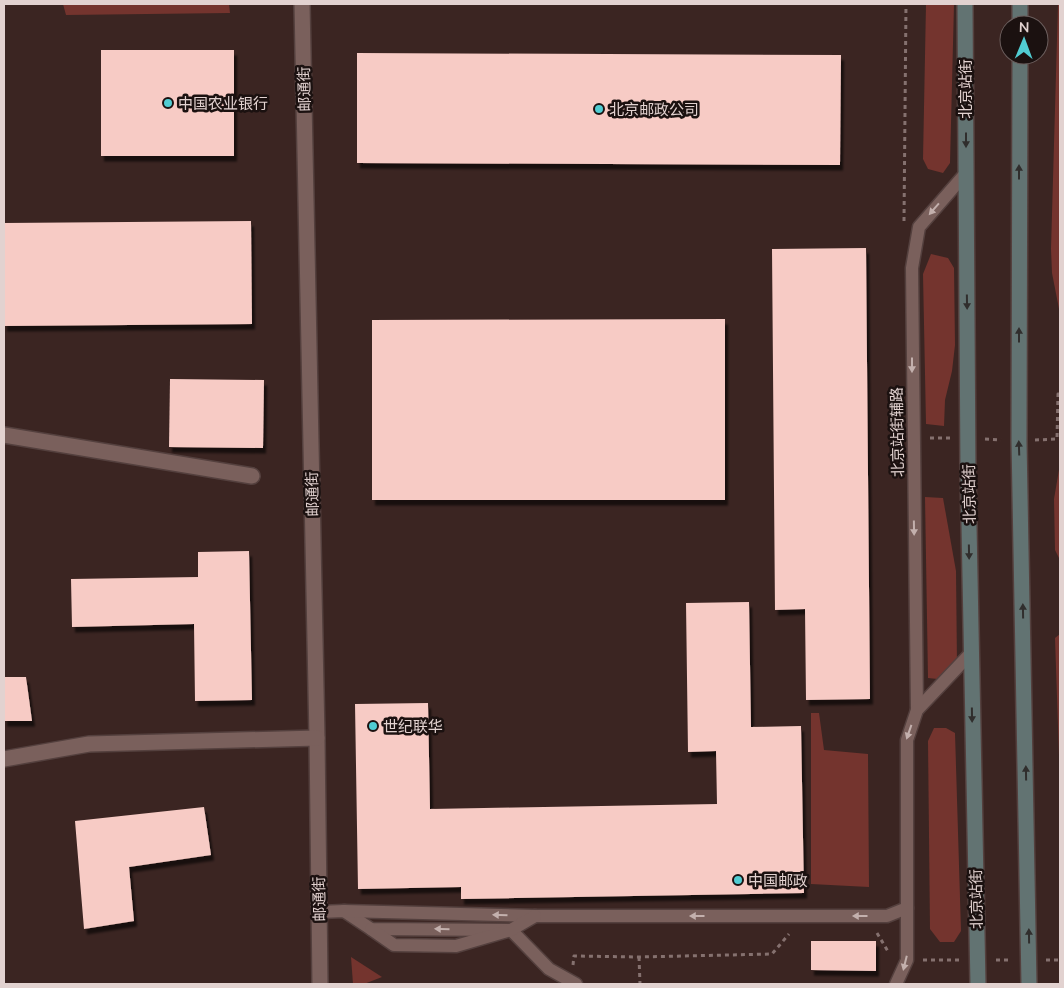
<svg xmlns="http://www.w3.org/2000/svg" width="1064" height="988" font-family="Mulish,'Noto Sans SC',sans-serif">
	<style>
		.green { fill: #74342e }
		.building { fill: #f7cbc5; filter: url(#shadow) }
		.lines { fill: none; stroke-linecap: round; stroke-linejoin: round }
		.lane-casing { stroke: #54403e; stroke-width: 15 }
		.street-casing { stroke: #54403e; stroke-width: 18 }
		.secondary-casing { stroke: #54403e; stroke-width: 18 }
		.path { stroke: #85716f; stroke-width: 3; stroke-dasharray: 4 4; stroke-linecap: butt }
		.lane { stroke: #7a605c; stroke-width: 12 }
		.street { stroke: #7a605c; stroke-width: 15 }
		.secondary { stroke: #627372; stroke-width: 15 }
		.oneway { fill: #302e2d }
		.oneway2 { fill: #c3b0ad }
		.poi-dot { fill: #51ccd2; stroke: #1b1110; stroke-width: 2 }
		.labels { text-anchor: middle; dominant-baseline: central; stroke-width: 5; stroke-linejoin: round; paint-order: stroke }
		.street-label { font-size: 15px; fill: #e2d2d0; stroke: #1b1110 }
		.poi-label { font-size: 15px; fill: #e2d2d0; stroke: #1b1110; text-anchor: start }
	</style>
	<defs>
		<filter id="shadow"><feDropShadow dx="3" dy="5.5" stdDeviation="1" flood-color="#0009"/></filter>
	</defs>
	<rect width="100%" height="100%" fill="#3b2522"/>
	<!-- green -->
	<g class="green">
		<polygon points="63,4 229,4 230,13 66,15"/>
		<polygon points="926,4 954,4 950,163 943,173 928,169 923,159"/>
		<polygon points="1058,4 1060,4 1060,314 1052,273 1051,249"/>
		<polygon points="931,254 948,258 954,268 955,345 952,371 945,400 944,426 926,424 923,274"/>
		<polygon points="1060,464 1060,560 1055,550 1054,499"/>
		<polygon points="925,497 943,498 956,571 957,665 947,680 928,678"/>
		<polygon points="1060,634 1060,785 1055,638"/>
		<polygon points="811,713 819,713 824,750 868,754 869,887 811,884"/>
		<polygon points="934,728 946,728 955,733 961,931 954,942 940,942 930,929 928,741"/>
		<polygon points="351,957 382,977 364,984 353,984"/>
	</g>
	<!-- building -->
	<g class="building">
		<rect x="101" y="50" width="133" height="106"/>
		<polygon points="357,53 841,55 840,165 357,163"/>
		<polygon points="251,221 252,324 4,326 4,223"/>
		<polygon points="866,248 870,699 806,700 805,609 775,610 772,249"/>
		<polygon points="725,319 725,500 372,500 372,320"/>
		<polygon points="170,379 264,380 263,448 169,447"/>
		<polygon points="249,551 252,700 195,701 194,624 72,627 71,579 198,577 198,552"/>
		<polygon points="749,602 751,727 801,726 804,893 461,899 461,887 358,889 355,704 428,703 430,809 717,804 716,751 688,752 686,603"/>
		<polygon points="4,677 26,677 32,721 4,721"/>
		<polygon points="204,807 211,855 129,867 134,921 84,929 75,821"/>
		<polygon points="811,941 876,941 876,971 811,970"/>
	</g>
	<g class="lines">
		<defs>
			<g id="lane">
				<polyline points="917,710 912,268 919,227 966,173"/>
				<polyline points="344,911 371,929 511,930 549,969 576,984"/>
				<polyline points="320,912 344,911 535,916 887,916 907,908"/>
				<polyline points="371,929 394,945 456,946 511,930 535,916"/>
				<polyline points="896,984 907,960 907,740 917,710 971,653"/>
			</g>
			<g id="street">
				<polyline points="302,4 317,738 320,984"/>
				<polyline points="4,435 252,476"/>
				<polyline points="4,759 89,744 317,738"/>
			</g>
			<g id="secondary">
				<polyline points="965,4 968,474 978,984"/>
				<polyline points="1020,25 1020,4"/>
				<polyline points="1020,55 1019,441 1029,984"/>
			</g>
		</defs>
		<!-- lane casing -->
		<use href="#lane" class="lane-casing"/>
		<!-- street casing -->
		<use href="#street" class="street-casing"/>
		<!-- secondary casing -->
		<use href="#secondary" class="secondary-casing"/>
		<!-- path -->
		<g class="path">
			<polyline points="904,221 906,4"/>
			<polyline points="930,438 951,438"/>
			<polyline points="985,439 1001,440"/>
			<polyline points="1035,440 1057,439 1058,394 1060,394"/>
			<polyline points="877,933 889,953"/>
			<polyline points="639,957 640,984"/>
			<polyline points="923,960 960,960"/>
			<polyline points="996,960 1012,960"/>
			<polyline points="1046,960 1060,960"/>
			<polyline points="573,965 574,956 639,957 772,954 789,934"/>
		</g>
		<!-- lane -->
		<use href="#lane" class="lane"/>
		<!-- street -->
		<use href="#street" class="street"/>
		<!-- secondary -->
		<use href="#secondary" class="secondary"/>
	</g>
	<!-- one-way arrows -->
	<defs><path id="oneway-solid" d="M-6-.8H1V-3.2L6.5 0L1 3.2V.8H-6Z" transform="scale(1.25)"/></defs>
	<g class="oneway">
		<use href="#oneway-solid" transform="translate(966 140) rotate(90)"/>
		<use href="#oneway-solid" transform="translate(1019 172) rotate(-90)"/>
		<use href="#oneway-solid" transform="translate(967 302) rotate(89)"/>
		<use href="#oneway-solid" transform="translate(1019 335) rotate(-90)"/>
		<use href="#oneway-solid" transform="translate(1019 448) rotate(-92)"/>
		<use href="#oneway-solid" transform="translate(969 552) rotate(89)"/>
		<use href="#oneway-solid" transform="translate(1023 611) rotate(-91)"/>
		<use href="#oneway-solid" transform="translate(972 715) rotate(89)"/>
		<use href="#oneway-solid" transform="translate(1026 773) rotate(-91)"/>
		<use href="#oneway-solid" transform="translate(1029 936) rotate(-91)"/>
	</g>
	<g class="oneway2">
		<use href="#oneway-solid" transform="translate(934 209) rotate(131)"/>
		<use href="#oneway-solid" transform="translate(912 365) rotate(90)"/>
		<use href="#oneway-solid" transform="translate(914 528) rotate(89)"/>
		<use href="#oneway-solid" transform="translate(909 732) rotate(109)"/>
		<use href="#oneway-solid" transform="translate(500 915) rotate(-178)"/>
		<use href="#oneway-solid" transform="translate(697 916) rotate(180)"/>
		<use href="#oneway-solid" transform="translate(860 916) rotate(180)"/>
		<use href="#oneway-solid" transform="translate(442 929) rotate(-179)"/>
		<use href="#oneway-solid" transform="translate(905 963) rotate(104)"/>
	</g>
	<!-- markers -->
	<g class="poi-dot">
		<circle cx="168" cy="103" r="5"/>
		<circle cx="599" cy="109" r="5"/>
		<circle cx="373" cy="726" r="5"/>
		<circle cx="738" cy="880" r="5"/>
	</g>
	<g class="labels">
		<!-- street labels -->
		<g class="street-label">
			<text transform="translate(304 89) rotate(-91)">邮通街</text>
			<text transform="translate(965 89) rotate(-90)">北京站街</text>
			<text transform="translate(897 432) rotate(-91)">北京站街辅路</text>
			<text transform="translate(312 494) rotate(-91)">邮通街</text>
			<text transform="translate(969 494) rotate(-91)">北京站街</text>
			<text transform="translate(319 899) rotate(-91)">邮通街</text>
			<text transform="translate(976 899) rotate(-91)">北京站街</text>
		</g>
		<!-- poi labels -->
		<g class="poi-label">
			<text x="178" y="103">中国农业银行</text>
			<text x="609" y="109">北京邮政公司</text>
			<text x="383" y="726">世纪联华</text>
			<text x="748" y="880">中国邮政</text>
		</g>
	</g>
	<!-- border -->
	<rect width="1064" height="988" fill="none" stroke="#e2d2d0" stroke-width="10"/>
	<!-- north arrow -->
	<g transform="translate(1024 40) rotate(1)"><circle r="24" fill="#1b1110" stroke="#6b5e5d"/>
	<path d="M0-4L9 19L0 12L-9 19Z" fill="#51ccd2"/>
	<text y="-8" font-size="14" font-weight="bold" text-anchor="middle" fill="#e2d2d0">N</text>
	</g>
</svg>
